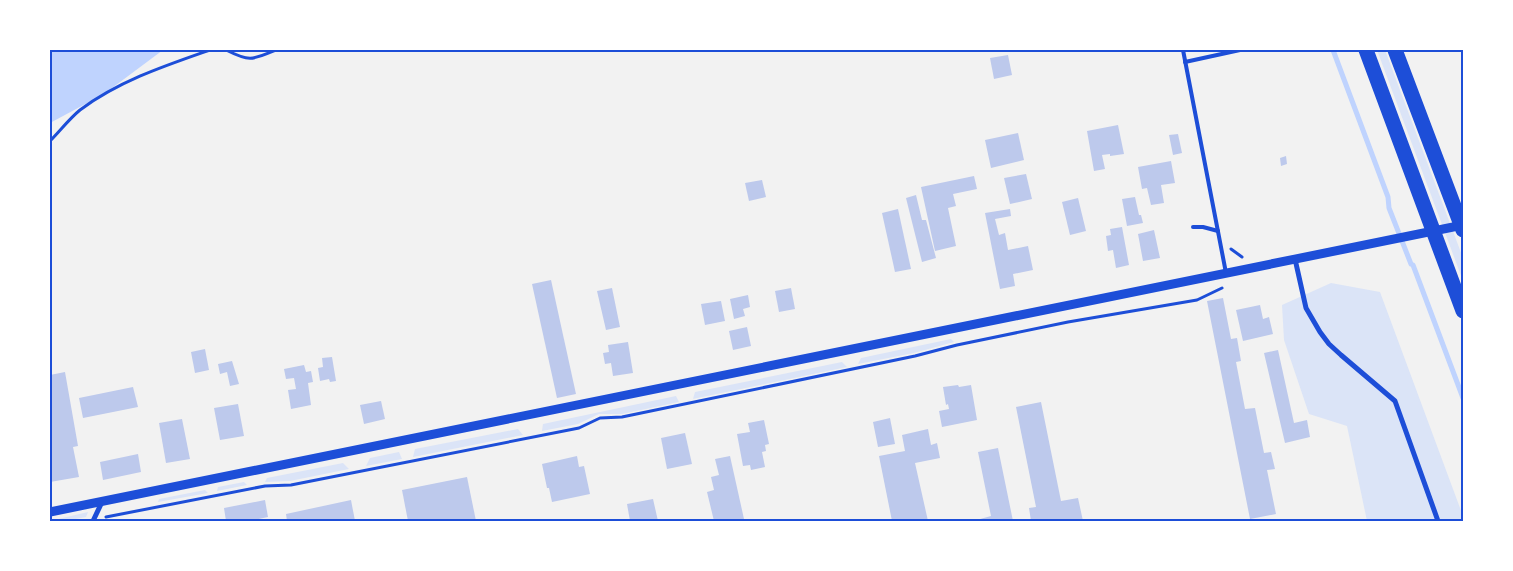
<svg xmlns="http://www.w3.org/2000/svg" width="1513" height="571" font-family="'PT Sans',sans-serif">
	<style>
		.green { fill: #dbe4f7 }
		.water { fill: #bfd3fe }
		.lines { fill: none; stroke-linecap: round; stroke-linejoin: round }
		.stream { stroke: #bfd3fe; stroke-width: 5 }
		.building { fill: #bdc9ec }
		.path { stroke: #1d4ed8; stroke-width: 3 }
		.service { stroke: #1d4ed8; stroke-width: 4 }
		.minor { stroke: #1d4ed8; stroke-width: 5 }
		.tertiary { stroke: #1d4ed8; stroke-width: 9 }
		.motorway { stroke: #1d4ed8; stroke-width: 15 }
		.neatline { fill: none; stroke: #1d4ed8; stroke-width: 2 }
	</style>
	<rect width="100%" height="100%" fill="#f2f2f2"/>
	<!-- green -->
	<g class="green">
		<polygon points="1377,50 1385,50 1463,258 1463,281"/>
		<polygon points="1331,283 1380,292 1463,516 1463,521 1367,521 1347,426 1309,414 1284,340 1282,305"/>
		<polygon points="951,339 954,342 914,353 858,364 861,358"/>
		<polygon points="842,362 847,367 693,399 695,392"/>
		<polygon points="676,396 679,402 622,414 599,414 578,424 542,431 543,424"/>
		<polygon points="518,429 523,435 413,457 415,449"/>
		<polygon points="399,452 402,459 366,466 370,458"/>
		<polygon points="343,463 349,469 290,481 265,482 267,478"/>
		<polygon points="244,482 247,485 217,491 218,487"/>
		<polygon points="205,490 208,493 158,502 159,499"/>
		<polygon points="88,512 86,517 65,521 50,521"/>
	</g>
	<!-- water -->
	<polygon class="water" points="50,50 163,50 104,94 50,123"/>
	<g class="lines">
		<!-- stream -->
		<g class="stream">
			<polyline points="1333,50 1388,197 1389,208 1411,264"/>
			<polyline points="1413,265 1463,398"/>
		</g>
	</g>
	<!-- building -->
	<g class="building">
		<polygon points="1008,55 1012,75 994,79 990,58"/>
		<polygon points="1118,125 1124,154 1110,156 1110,154 1102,155 1105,169 1094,171 1087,131"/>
		<polygon points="1018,133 1024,160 991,168 985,140"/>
		<polygon points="1178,134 1182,153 1173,155 1169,135"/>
		<polygon points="1286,156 1287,164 1281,166 1280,158"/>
		<polygon points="1171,161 1175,183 1161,185 1164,203 1151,205 1147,188 1142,189 1138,167"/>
		<polygon points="1026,174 1032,199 1010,204 1004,178"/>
		<polygon points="974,176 977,189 953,194 956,206 948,208 956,246 935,251 921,187"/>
		<polygon points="762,180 766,197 749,201 745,183"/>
		<polygon points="916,195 922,220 926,220 936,258 922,262 906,198"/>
		<polygon points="1135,197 1139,215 1141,215 1143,223 1127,226 1122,199"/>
		<polygon points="1078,198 1086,231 1070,235 1062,202"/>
		<polygon points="898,209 911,269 895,272 882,213"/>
		<polygon points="1010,209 1011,216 995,219 999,235 1005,233 1008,250 1028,246 1033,270 1013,274 1015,286 1000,289 985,213"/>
		<polygon points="1122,227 1129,265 1116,268 1113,250 1108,251 1106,236 1111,235 1110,229"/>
		<polygon points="1154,230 1160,258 1143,261 1138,234"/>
		<polygon points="551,280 576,394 557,398 532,284"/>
		<polygon points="612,288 620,327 606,330 597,291"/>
		<polygon points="791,288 795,309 779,312 775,291"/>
		<polygon points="748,295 750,307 743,309 745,316 734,319 730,299"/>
		<polygon points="1223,298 1231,339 1237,338 1241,361 1236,362 1245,409 1255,408 1264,453 1271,452 1275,469 1267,470 1276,514 1250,519 1207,301"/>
		<polygon points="721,301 725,321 705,325 701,304"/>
		<polygon points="1260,305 1263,319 1269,317 1273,334 1243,341 1236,310"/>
		<polygon points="747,327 751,346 733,350 729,331"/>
		<polygon points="628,342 633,373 613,376 611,363 605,364 603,353 609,352 608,345"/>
		<polygon points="205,349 209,370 195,373 191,352"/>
		<polygon points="1278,350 1294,423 1307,420 1310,437 1285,443 1264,353"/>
		<polygon points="332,357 336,381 330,382 329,379 320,381 318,368 323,367 322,358"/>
		<polygon points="232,361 239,384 230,386 227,372 220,374 218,364"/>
		<polygon points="304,365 306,372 311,371 313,382 308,383 311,405 291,409 288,390 296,389 294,378 286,379 284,369"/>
		<polygon points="65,372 78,446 73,447 79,477 50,482 50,375"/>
		<polygon points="958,385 959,387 971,385 977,420 942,427 939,411 949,409 948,404 946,405 943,387"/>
		<polygon points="133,387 138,407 83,418 79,398"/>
		<polygon points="381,401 385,419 364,424 360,405"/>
		<polygon points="1041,402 1061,501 1078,498 1083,521 1031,521 1029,508 1036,507 1016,407"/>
		<polygon points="238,404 244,436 220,440 214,408"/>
		<polygon points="890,418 895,444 878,447 873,422"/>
		<polygon points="182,419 190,459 166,463 159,423"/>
		<polygon points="764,420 769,444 765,445 766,451 762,452 765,467 751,470 750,465 743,466 737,434 750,432 748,423"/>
		<polygon points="928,429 931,445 937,443 940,458 915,463 928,521 892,521 879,456 905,451 902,435"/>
		<polygon points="685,433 692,464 667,469 661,438"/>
		<polygon points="998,448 1013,521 973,521 991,516 978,452"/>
		<polygon points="138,454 141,472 103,480 100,462"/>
		<polygon points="577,456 579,467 584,466 590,494 552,502 549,488 547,488 542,464"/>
		<polygon points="730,456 744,519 733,521 714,521 707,492 714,490 711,477 719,475 715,459"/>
		<polygon points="467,477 476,521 408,521 402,490"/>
		<polygon points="653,499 658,521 630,521 627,504"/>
		<polygon points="265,500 268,517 249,521 226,521 224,508"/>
		<polygon points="351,500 355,521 287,521 286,514"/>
	</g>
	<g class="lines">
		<!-- path -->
		<g class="path">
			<path d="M226,50C250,62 252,60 276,50"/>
			<path d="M50,141C60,131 69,119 80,110C119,81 164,66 210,50"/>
			<polyline points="1231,249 1242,257"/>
			<polyline points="106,517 265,486 291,485 579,428 600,418 622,417 915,356 957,345 1068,322 1197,300 1222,288"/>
		</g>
		<!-- service -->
		<g class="service">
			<polyline points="1183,50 1226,273"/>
			<polyline points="1185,62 1240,50"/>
			<polyline points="1193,227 1203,227 1218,231"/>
		</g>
		<!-- minor -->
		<g class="minor">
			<polyline points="1295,259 1306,308 1320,332 1329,344 1341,355 1395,401 1438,521"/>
			<polyline points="93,521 102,502"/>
		</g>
		<!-- tertiary -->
		<polyline class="tertiary" points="50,512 1463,225"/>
		<!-- motorway -->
		<g class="motorway">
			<polyline points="1366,50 1463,311"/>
			<polyline points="1395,50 1463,230"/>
		</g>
	</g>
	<!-- border -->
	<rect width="1513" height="571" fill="none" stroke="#ffffff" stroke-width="102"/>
	<rect x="51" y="51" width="1411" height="469" class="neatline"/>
</svg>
